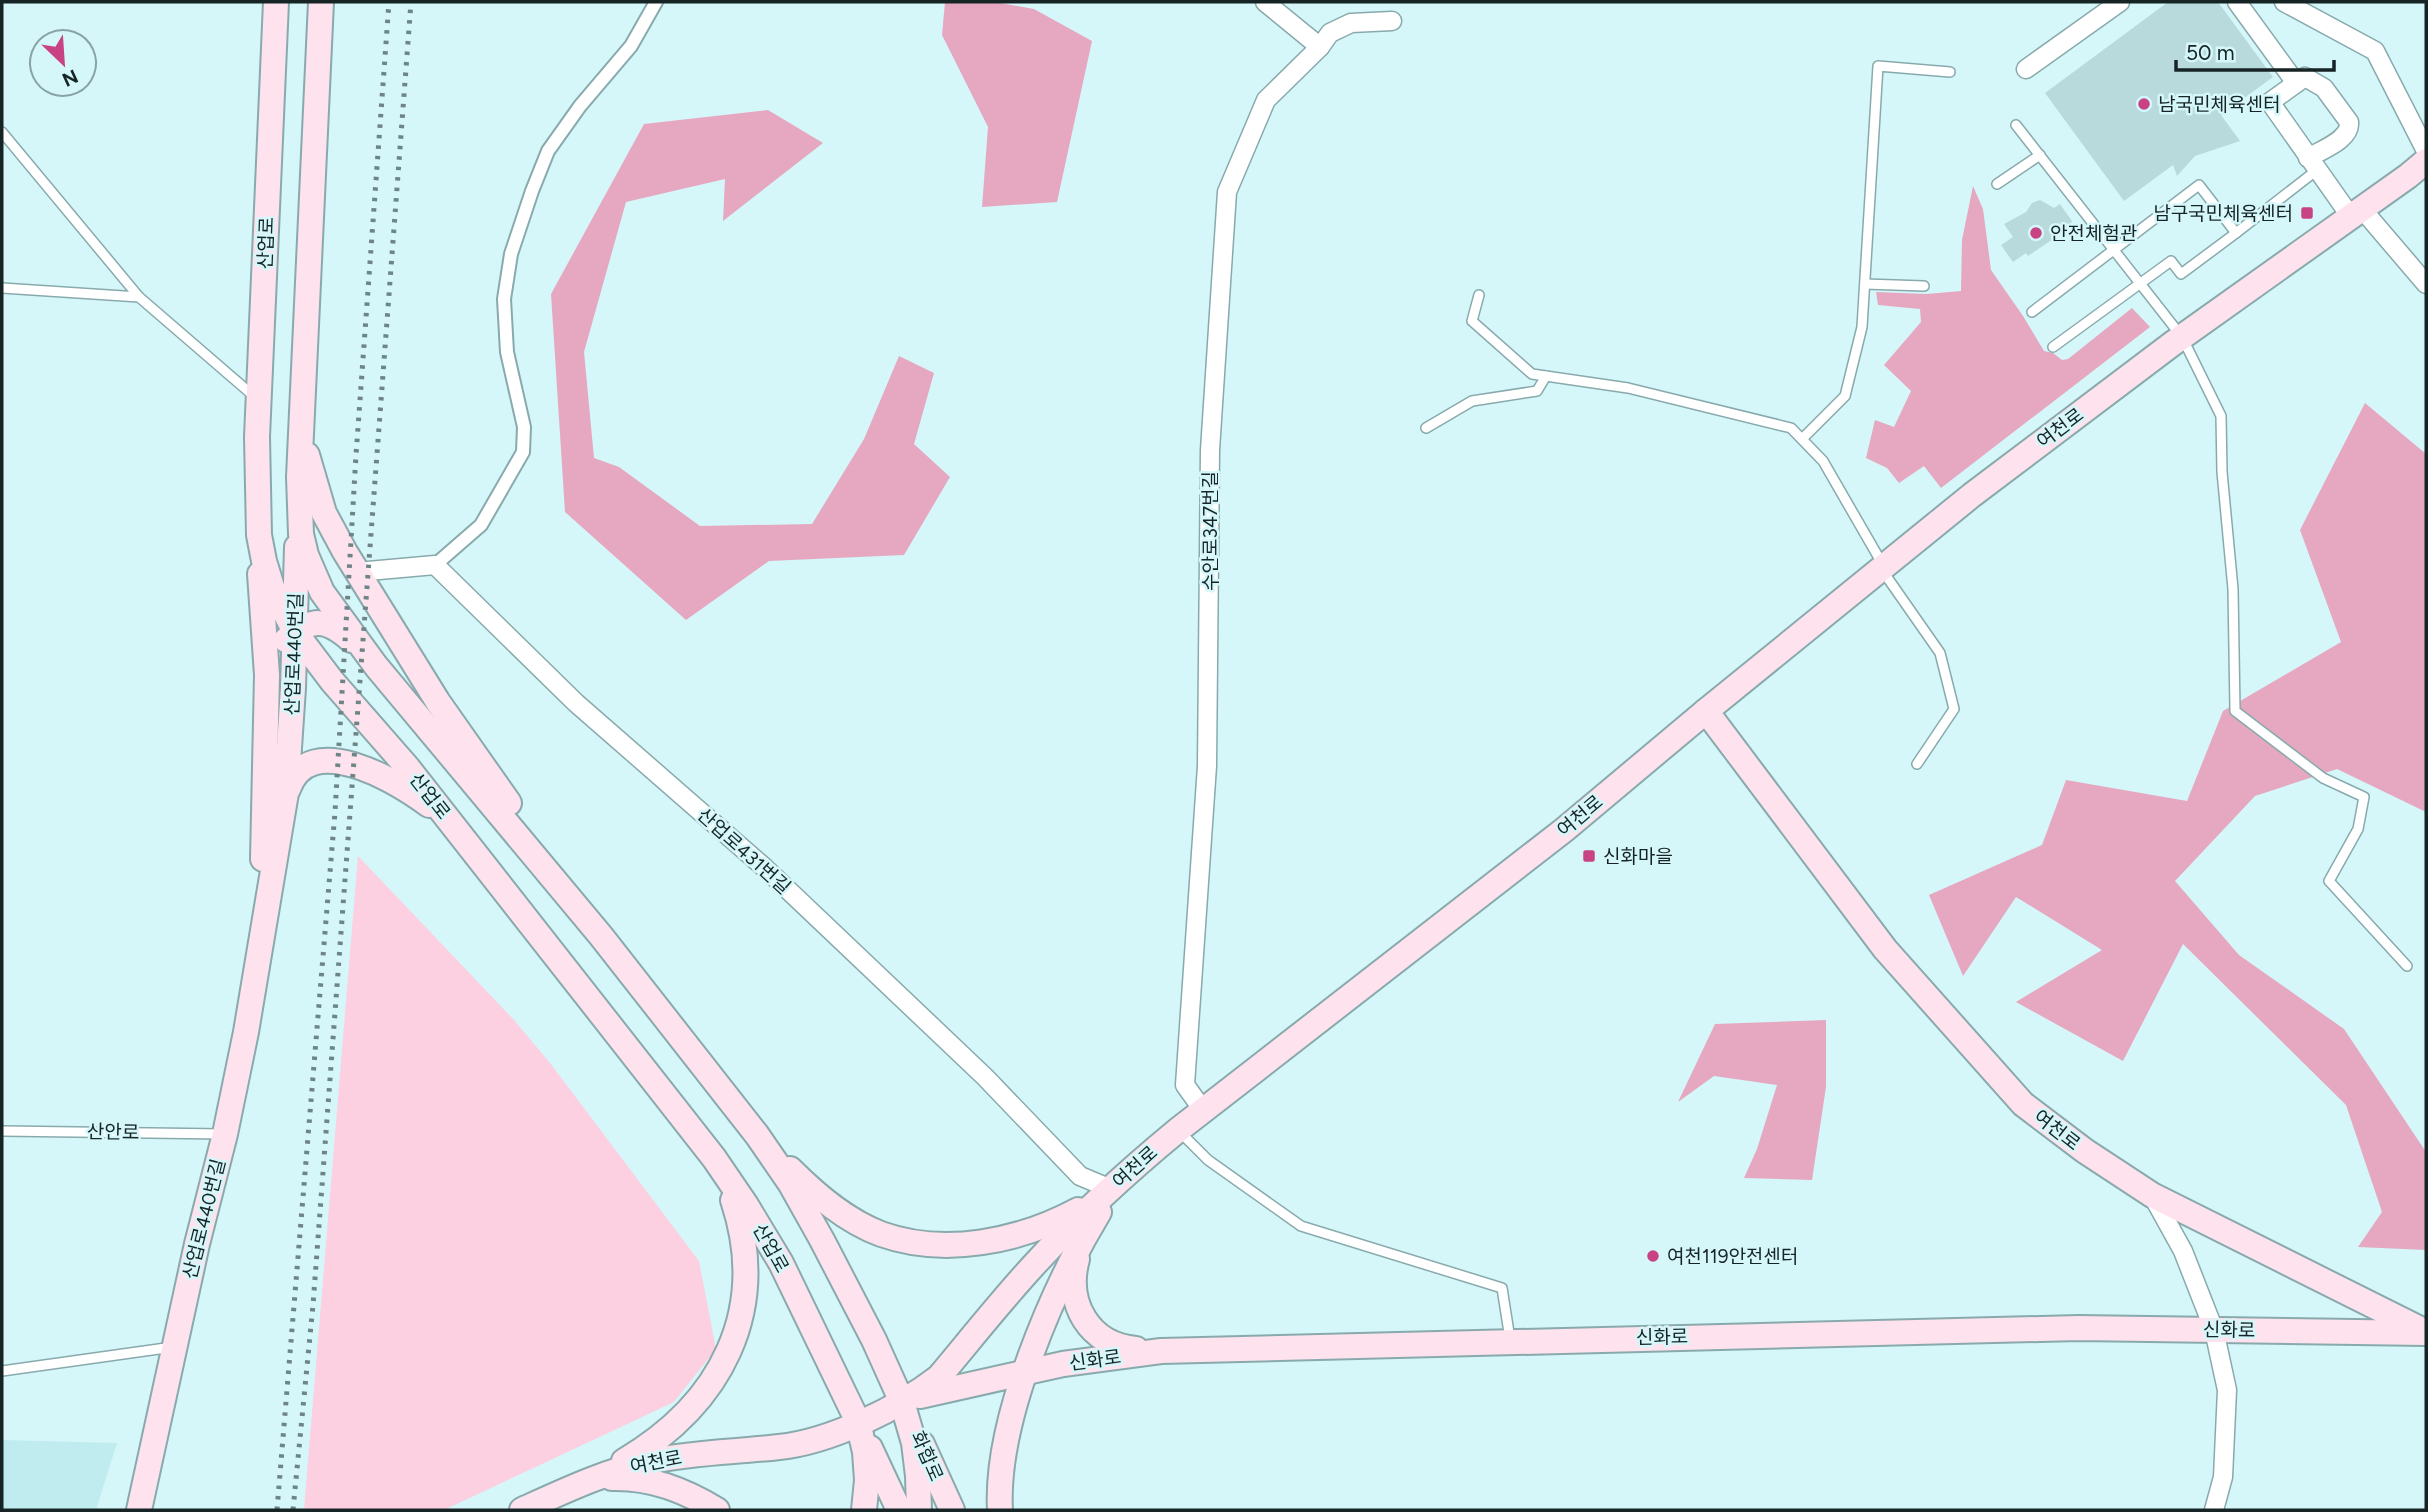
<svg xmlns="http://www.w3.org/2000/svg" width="2428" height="1512" font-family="Figtree,'Noto Sans KR',sans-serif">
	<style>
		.built { fill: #c0ecef }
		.green { fill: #fcd0e0 }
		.forest { fill: #e5a8c0 }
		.building { fill: #b8dadc }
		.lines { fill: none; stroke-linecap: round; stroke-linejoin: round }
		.service-casing { stroke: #89aaac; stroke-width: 12 }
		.pedestrian-casing { stroke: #89aaac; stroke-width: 16 }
		.minor-casing { stroke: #89aaac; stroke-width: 21 }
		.secondary-casing { stroke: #89aaac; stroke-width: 28 }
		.service { stroke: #fff; stroke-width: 9 }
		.pedestrian { stroke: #fff; stroke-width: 12 }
		.minor { stroke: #fff; stroke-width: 18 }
		.secondary { stroke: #fee2ed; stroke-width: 24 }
		.rail { stroke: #6e8587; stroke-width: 5; stroke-dasharray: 3.5 7; stroke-linecap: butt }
		.poi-dot { fill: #c94384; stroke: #d5f7fa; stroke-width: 2.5 }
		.labels { text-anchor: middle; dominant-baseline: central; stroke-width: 5; stroke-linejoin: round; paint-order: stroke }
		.poi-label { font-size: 19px; fill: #172425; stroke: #d5f7fa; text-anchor: start }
		.street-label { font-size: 19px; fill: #172425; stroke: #d5f7fa }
	</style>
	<rect width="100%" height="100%" fill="#d5f7fa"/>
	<!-- built -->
	<polygon class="built" points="2,1440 117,1443 96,1510 2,1510"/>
	<!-- green -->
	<polygon class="green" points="358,856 514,1020 550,1063 699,1261 716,1349 674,1402 444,1510 304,1510"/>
	<!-- forest -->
	<g class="forest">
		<polygon points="945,2 995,2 1034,9 1092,41 1057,202 982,207 988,127 942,35"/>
		<polygon points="768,110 823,143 723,221 725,179 626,202 584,352 594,458 619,467 700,526 812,524 864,439 899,356 934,373 914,444 950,477 904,555 769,561 686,620 565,512 551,294 644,124"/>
		<polygon points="1973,186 1983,209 1991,270 2023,316 2044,351 2053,353 2062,360 2068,359 2132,308 2150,327 1941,488 1924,466 1899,483 1887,468 1866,458 1875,420 1894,427 1911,391 1884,365 1921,322 1920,309 1878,305 1876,292 1927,294 1961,291 1962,240"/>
		<polygon points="2365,403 2426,454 2426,812 2337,769 2255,796 2175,881 2239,955 2344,1029 2426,1152 2426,1250 2358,1247 2382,1212 2346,1105 2183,944 2123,1061 2016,1002 2102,950 2016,897 1963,976 1929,895 2042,845 2066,780 2187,801 2223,711 2341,642 2300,530"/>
		<polygon points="1826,1020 1826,1087 1812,1180 1744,1178 1757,1149 1777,1085 1714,1076 1678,1102 1715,1024"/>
	</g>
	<!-- building -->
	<g class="building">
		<polygon points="2168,2 2218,2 2273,77 2221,115 2240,141 2195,156 2177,176 2173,165 2124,201 2045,93"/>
		<polygon points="2040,200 2054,208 2060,204 2072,221 2068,229 2028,256 2026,253 2013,262 2001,245 2013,237 2004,224 2026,212 2032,203"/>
	</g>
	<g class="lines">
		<defs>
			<g id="service">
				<polyline points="2016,125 2182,337 2221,416 2222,472 2233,589 2235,711 2323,778 2364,797 2358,829 2329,881 2407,966"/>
				<polyline points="2,132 139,297 255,397"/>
				<polyline points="1997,184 2040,155"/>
				<polyline points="2236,233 2317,170"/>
				<polyline points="1865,284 1924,286"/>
				<polyline points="2,288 139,297"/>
				<polyline points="1479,295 1472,321 1532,374 1628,388 1791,428 1823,461 1883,565"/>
				<polyline points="2032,312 2199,185 2236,233 2181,274 2171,261 2053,347"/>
				<polyline points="1426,428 1472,401 1537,391 1546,376"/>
				<polyline points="1802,439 1845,396 1862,327 1878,66 1950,72"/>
				<polyline points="1882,570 1940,653 1954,709 1917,764"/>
				<polyline points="2,1131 224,1134"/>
				<polyline points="1179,1131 1208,1160 1301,1226 1502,1288 1510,1339"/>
				<polyline points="2,1371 173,1347"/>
			</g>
			<polyline id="pedestrian" points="435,565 481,525 523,452 524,427 507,352 504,299 511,254 532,191 548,151 580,106 631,46 656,2"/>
			<g id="minor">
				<polyline points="1265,2 1320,47"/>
				<polyline points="2237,2 2296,83"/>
				<polyline points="2284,2 2375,51 2426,151"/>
				<polyline points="2026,69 2120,2"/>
				<path d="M2308,158C2321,150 2351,140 2349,122L2324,88L2305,77L2270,102L2351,217"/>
				<polyline points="2362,209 2426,284"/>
				<polyline points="357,572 435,565 576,703 765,868 985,1077 1080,1176 1111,1189"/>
				<polyline points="1203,1110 1185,1085 1207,766 1210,450 1227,192 1266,100 1320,47 1330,33 1351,23 1392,21"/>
				<polyline points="2152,1195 2183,1251 2214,1330 2227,1390 2223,1477 2214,1510"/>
			</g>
			<g id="secondary">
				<polyline points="276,2 257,437 259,535 264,561 272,587 295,632 332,681 408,768 714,1158 746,1205 781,1263 858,1422 865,1452 867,1480 864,1510"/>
				<polyline points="321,2 299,477 301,534 306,555 322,592 376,666 601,936 757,1135 790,1183 822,1240 874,1340 902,1402 914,1443 918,1476 919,1510"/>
				<polyline points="307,455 324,513 345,552 438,702 509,803"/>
				<polyline points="260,574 267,675 263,859"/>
				<path d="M286,640C312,617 326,618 351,640"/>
				<polyline points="1706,711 1885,949 2023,1104 2085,1151 2152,1195 2422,1330"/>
				<path d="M288,789C309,728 396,781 429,805"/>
				<path d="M790,1169C816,1195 846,1221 881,1234C945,1257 1020,1241 1078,1210"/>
				<path d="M1077,1259C1065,1303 1089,1345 1136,1349"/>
				<polyline points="920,1396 1063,1364 1161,1351 2078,1328 2426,1333"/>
				<polyline points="922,1444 952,1510"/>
				<polyline points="870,1448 899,1510"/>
				<path d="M624,1461C721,1404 770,1311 733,1200"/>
				<path d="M612,1478C651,1477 684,1490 717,1510"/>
				<polyline points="139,1510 197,1244 225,1134 246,1032 286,793 293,688 297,547"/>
				<path d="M522,1510C564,1491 606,1471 652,1461C694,1452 737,1452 779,1447C830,1442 899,1408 939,1377C970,1340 1000,1302 1033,1266C1078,1217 1127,1172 1178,1130L1564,830L1706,711L1972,495L2172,344L2408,176L2426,161"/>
				<path d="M1000,1510C995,1421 1053,1288 1099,1212"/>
			</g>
		</defs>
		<!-- service casing -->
		<use href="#service" class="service-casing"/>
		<!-- pedestrian casing -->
		<use href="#pedestrian" class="pedestrian-casing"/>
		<!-- minor casing -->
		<use href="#minor" class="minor-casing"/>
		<!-- secondary casing -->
		<use href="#secondary" class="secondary-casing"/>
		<!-- service -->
		<use href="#service" class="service"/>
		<!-- pedestrian -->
		<use href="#pedestrian" class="pedestrian"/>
		<!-- minor -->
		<use href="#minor" class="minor"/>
		<!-- secondary -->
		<use href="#secondary" class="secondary"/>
		<!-- rail -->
		<g class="rail">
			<polyline points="277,1510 335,812 356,455 389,2"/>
			<polyline points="293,1510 313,1305 411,2"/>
		</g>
	</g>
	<!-- markers -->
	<g class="poi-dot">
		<circle cx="2144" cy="104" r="7"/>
		<rect x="2300" y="206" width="14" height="14" rx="3.5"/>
		<circle cx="2036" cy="233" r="7"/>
		<rect x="1582" y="849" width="14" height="14" rx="3.5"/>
		<circle cx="1653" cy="1256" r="7"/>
	</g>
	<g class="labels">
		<!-- poi labels -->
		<g class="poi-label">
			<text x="2158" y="104">남국민체육센터</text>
			<text x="2293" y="213" text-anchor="end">남구국민체육센터</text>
			<text x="2050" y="233">안전체험관</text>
			<text x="1603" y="856">신화마을</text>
			<text x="1667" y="1256">여천119안전센터</text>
		</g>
		<!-- street labels -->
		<g class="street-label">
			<text transform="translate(266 243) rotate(-88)">산업로</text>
			<text transform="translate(2060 428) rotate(-37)">여천로</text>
			<text transform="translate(1210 531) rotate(-90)">수안로347번길</text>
			<text transform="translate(294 654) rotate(-88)">산업로440번길</text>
			<text transform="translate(430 796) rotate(52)">산업로</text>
			<text transform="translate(1580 816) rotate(-40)">여천로</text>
			<text transform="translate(744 851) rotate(42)">산업로431번길</text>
			<text transform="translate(2057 1130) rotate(38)">여천로</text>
			<text transform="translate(113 1132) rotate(1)">산안로</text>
			<text transform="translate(1135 1167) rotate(-42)">여천로</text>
			<text transform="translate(204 1219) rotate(-76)">산업로440번길</text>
			<text transform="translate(771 1248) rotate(61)">산업로</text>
			<text transform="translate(2229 1330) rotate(1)">신화로</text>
			<text transform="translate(1662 1337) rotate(-1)">신화로</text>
			<text transform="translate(1095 1360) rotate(-8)">신화로</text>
			<text transform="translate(927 1456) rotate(66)">화합로</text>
			<text transform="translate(656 1462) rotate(-11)">여천로</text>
		</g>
	</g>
	<!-- border -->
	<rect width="2428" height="1512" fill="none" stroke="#172425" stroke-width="7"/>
	<!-- north arrow -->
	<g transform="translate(63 63) rotate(155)"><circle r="33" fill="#d5f7fa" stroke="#89a3a5" stroke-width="2"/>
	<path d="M0-5L12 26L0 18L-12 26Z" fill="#c94384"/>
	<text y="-10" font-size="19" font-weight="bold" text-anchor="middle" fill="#172425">N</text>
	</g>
	<!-- scale -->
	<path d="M2176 60v10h158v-10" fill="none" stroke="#172425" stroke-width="3.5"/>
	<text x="2186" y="60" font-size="21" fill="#172425" stroke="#d5f7fa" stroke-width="5" paint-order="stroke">50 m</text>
</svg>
